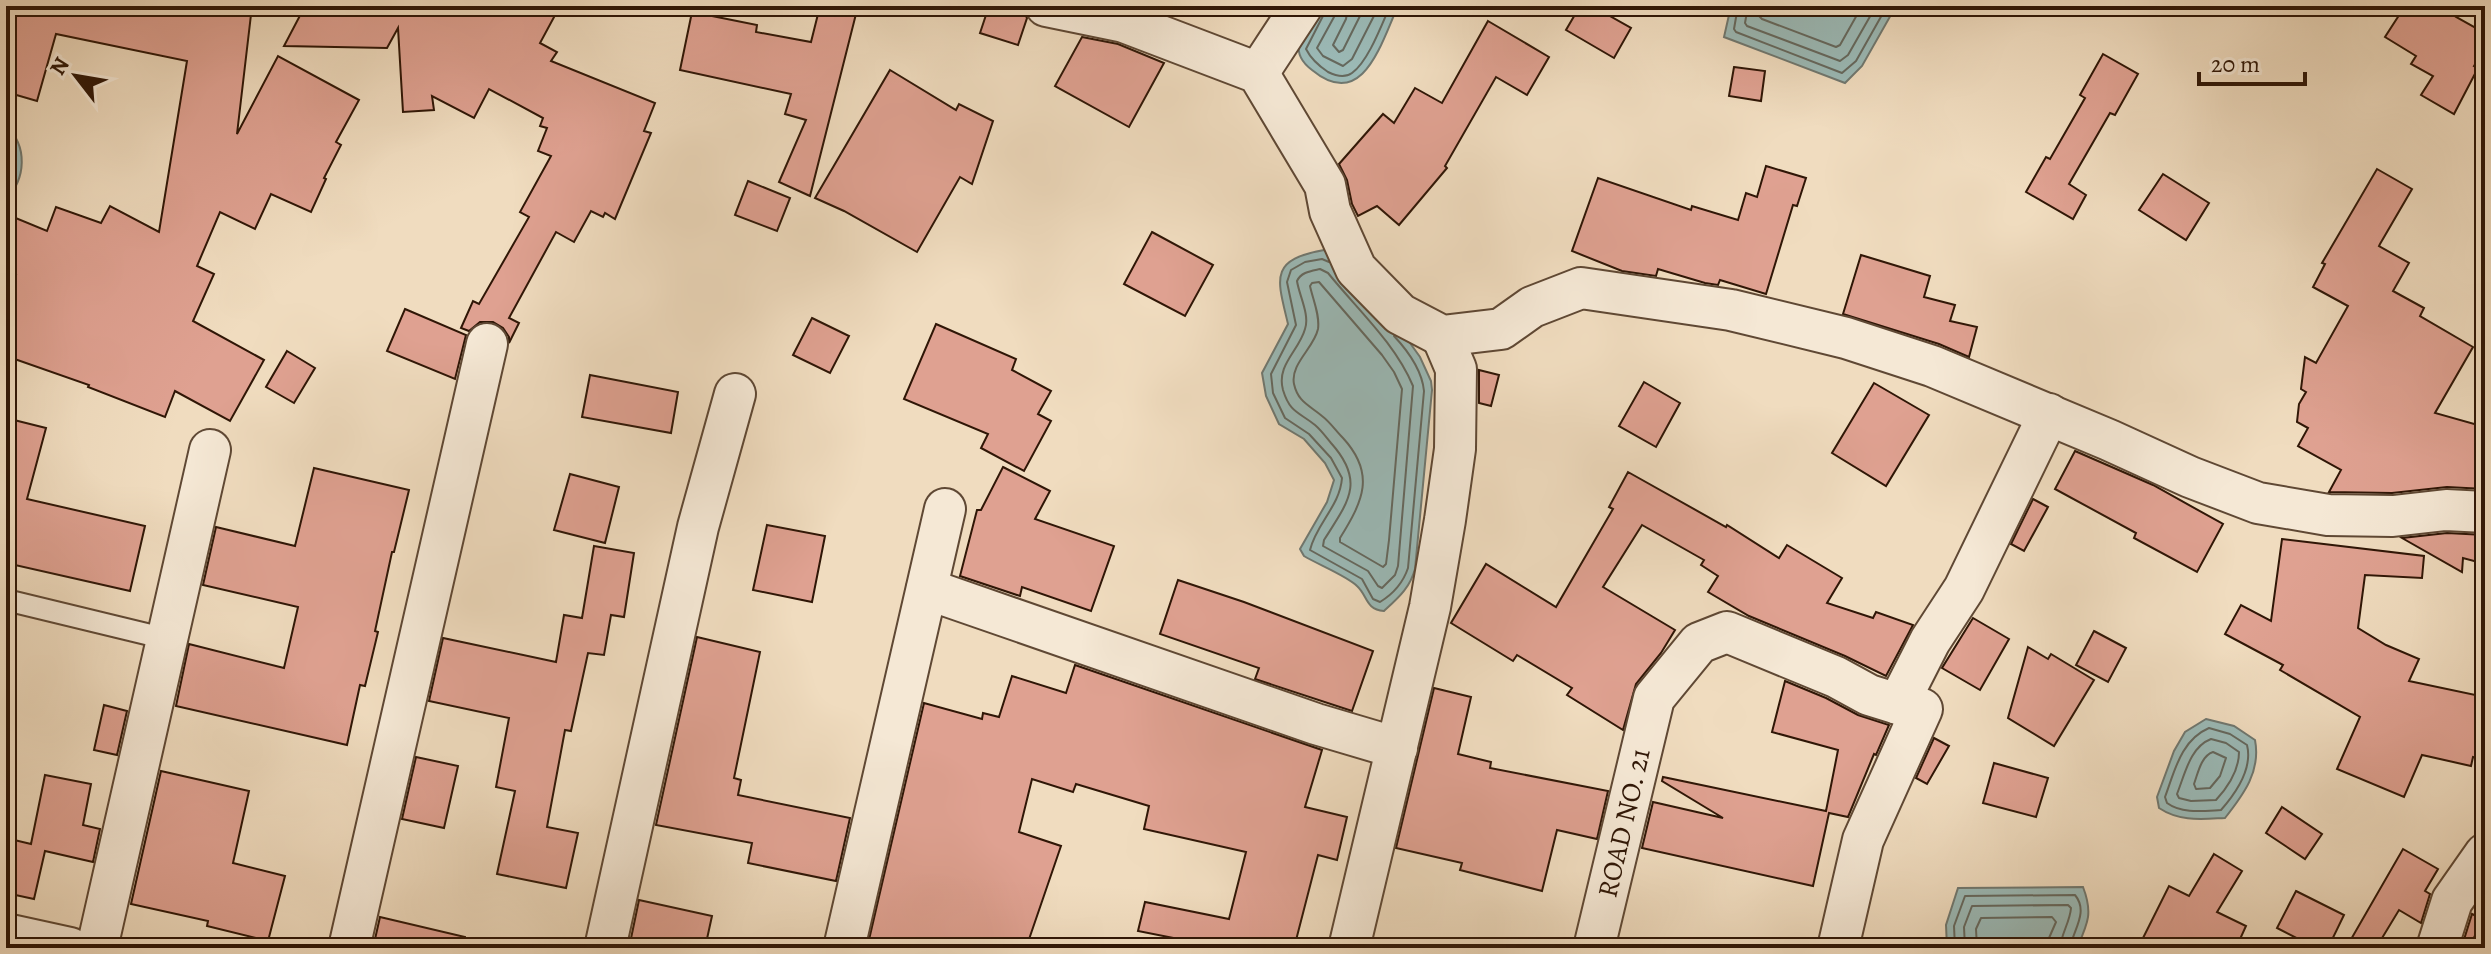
<svg xmlns="http://www.w3.org/2000/svg" width="2491" height="954" font-family="Alegreya,serif">
	<style>
		.water { fill: #9bbab7; stroke: #707870; stroke-width: 2 }
		.lines { fill: none; stroke-linecap: round; stroke-linejoin: round }
		.shore { stroke: #65685e; stroke-width: 2 }
		.building { fill: #dfa191; stroke: #2f1606; stroke-width: 2 }
		.lane-casing { stroke: #5f4834; stroke-width: 24 }
		.street-casing { stroke: #5f4834; stroke-width: 44 }
		.lane { stroke: #f5e8d5; stroke-width: 20 }
		.street { stroke: #f5e8d5; stroke-width: 40 }
		.labels { text-anchor: middle; dominant-baseline: central; stroke-width: 7; stroke-linejoin: round; paint-order: stroke }
		.street-label { font-size: 28px; fill: #2f1606; stroke: #f5e8d5 }
	</style>
	<rect width="100%" height="100%" fill="#f0dcbf"/>
	<filter id="stains"><feTurbulence type="fractalNoise" baseFrequency=".0025" numOctaves="4"/><feColorMatrix values="0 0 0 0 .2 0 0 0 0 .09 0 0 0 0 .02 0 0 0 .5 -.17"/></filter>
	<radialGradient id="worn" r=".72"><stop offset=".6" stop-color="#630" stop-opacity="0"/><stop offset="1" stop-color="#630" stop-opacity=".3"/></radialGradient>
	<!-- water -->
	<g class="water">
		<path d="M1320,6H1398C1381,43 1363,112 1312,70C1304,64 1297,55 1299,44Z"/>
		<polygon points="1731,6 1896,6 1862,66 1845,83 1724,37"/>
		<path d="M6,126C28,146 26,179 6,199Z"/>
		<path d="M1324,250L1339,258L1405,336L1420,357L1431,381L1432,390L1415,569C1410,588 1398,598 1384,611C1365,609 1368,596 1357,586C1347,576 1317,564 1304,556L1300,549L1327,502L1334,480L1325,463L1304,439L1279,424L1266,396L1262,373L1288,324C1277,278 1269,260 1324,250Z"/>
		<path d="M2206,719L2234,726L2255,740C2261,771 2244,794 2225,818C2202,819 2180,822 2159,808L2157,797L2174,751L2185,732Z"/>
		<path d="M2083,887C2093,913 2088,923 2077,948H1947L1946,925L1958,888Z"/>
	</g>
	<g class="lines">
		<!-- shore -->
		<g class="shore">
			<path d="M1326,6L1325,12L1306,49C1311,59 1319,66 1328,72C1336,76 1345,78 1352,73C1368,62 1382,24 1390,6"/>
			<polyline points="1336,6 1334,17 1317,48 1323,56 1343,66 1352,59 1379,6"/>
			<polyline points="1348,6 1346,19 1333,45 1339,52 1343,50 1365,6"/>
			<polyline points="1738,6 1734,29 1736,32 1842,73 1856,61 1887,6"/>
			<polyline points="1748,6 1745,23 1747,26 1840,61 1848,55 1876,6"/>
			<polyline points="1760,6 1759,16 1762,19 1836,47 1840,45 1862,6"/>
			<path d="M1329,262L1322,259L1305,262L1291,270L1287,282L1296,325L1271,374L1273,393L1285,418L1309,434L1331,458L1342,478C1340,506 1316,524 1310,550L1362,579L1373,599L1380,602C1393,594 1403,583 1408,568L1424,391C1422,370 1408,351 1394,336"/>
			<path d="M1320,269L1328,273C1357,309 1395,343 1413,386L1398,566L1395,575L1382,588L1378,586L1368,571L1323,546L1324,540C1348,502 1366,482 1331,443C1326,437 1321,430 1315,425C1299,412 1290,413 1283,390C1276,365 1299,351 1305,329C1310,315 1299,295 1297,281C1301,272 1311,271 1320,269Z"/>
			<path d="M1319,282L1382,355L1394,372L1402,389L1389,540L1386,564L1383,567L1340,542V538C1363,501 1376,474 1343,438C1336,431 1330,422 1322,416C1309,405 1298,402 1294,384C1290,364 1314,348 1318,329C1320,315 1313,300 1310,286L1312,283Z"/>
			<path d="M2209,728L2230,734L2247,745C2253,769 2236,793 2221,810C2203,811 2182,814 2167,803L2165,797C2175,770 2181,740 2209,728Z"/>
			<path d="M2211,739L2226,743L2239,752C2239,770 2228,787 2216,800L2191,801L2179,798L2177,794C2185,774 2190,747 2211,739Z"/>
			<path d="M2213,752L2226,758L2220,776L2210,788L2196,789L2194,784C2198,773 2201,756 2213,752Z"/>
			<path d="M1955,948L1954,926L1965,896L2075,895C2089,912 2073,930 2070,948"/>
			<path d="M1965,948L1964,927L1972,906L2068,905L2071,908C2070,922 2061,934 2060,948"/>
			<polyline points="1977,948 1976,929 1981,918 2052,917 2056,922 2049,938 2048,948"/>
		</g>
	</g>
	<!-- building -->
	<g class="building">
		<polygon points="6,6 138,6 177,14 178,6 252,6 237,134 278,56 359,100 336,142 341,145 324,178 326,179 311,212 271,194 255,229 220,212 197,266 214,274 193,321 264,360 230,421 175,391 165,417 88,387 89,385 6,356 6,304 16,275 6,270 6,214 47,231 56,207 101,223 110,206 159,232 187,61 56,34 37,101 6,92"/>
		<polygon points="305,6 560,6 540,43 557,52 551,61 655,103 644,131 651,133 615,219 605,213 603,217 591,211 574,242 556,232 509,318 519,323 509,343 509,337 503,328 493,322 480,322 469,331 461,328 473,301 479,304 529,217 520,212 551,156 538,151 547,128 540,126 543,118 489,89 474,118 432,96 434,110 403,112 398,28 387,48 284,46"/>
		<polygon points="820,6 858,6 810,196 779,182 806,120 785,114 791,94 680,70 692,12 757,25 756,32 811,42"/>
		<polygon points="989,6 1026,16 1027,18 1018,45 980,33"/>
		<polygon points="1580,6 1592,6 1631,28 1614,58 1566,30"/>
		<polygon points="2405,6 2463,6 2456,17 2485,33 2485,48 2474,66 2478,68 2454,114 2421,95 2433,76 2411,64 2416,56 2385,37"/>
		<polygon points="1488,21 1549,57 1527,95 1496,77 1445,166 1447,168 1399,225 1377,206 1358,216 1352,204 1347,180 1339,164 1383,114 1394,123 1415,88 1442,103"/>
		<polygon points="1082,37 1118,44 1164,63 1129,127 1055,86"/>
		<polygon points="2103,54 2138,74 2115,115 2110,113 2069,184 2086,195 2073,219 2026,192 2046,157 2050,159 2085,98 2080,95"/>
		<polygon points="1734,67 1765,71 1761,101 1729,96"/>
		<polygon points="890,70 956,110 959,104 993,121 972,184 960,177 917,252 844,211 815,198"/>
		<polygon points="1766,166 1806,178 1797,206 1793,205 1766,294 1720,280 1718,285 1705,283 1658,269 1656,276 1622,271 1572,251 1598,178 1691,210 1692,206 1738,220 1746,193 1757,197"/>
		<polygon points="2377,169 2412,189 2380,244 2379,246 2409,263 2393,291 2424,308 2420,316 2473,347 2435,413 2485,427 2485,489 2447,487 2392,493 2329,492 2341,470 2298,446 2308,428 2297,422 2299,404 2306,392 2301,389 2305,357 2316,363 2348,306 2313,287 2325,264 2322,263"/>
		<polygon points="2163,174 2209,203 2186,240 2139,210"/>
		<polygon points="748,181 790,198 777,231 735,215"/>
		<polygon points="1152,232 1213,265 1185,316 1124,284"/>
		<polygon points="1861,255 1930,276 1924,297 1955,305 1950,321 1977,327 1969,357 1939,344 1843,314"/>
		<polygon points="405,309 466,335 455,379 387,351"/>
		<polygon points="812,318 849,336 830,373 793,355"/>
		<polygon points="936,324 1016,359 1012,370 1051,391 1038,414 1051,421 1024,471 981,448 988,434 904,399"/>
		<polygon points="287,351 315,368 294,403 266,387"/>
		<polygon points="1479,370 1499,375 1491,406 1479,403"/>
		<polygon points="590,375 678,392 671,433 582,417"/>
		<polygon points="1644,382 1680,403 1656,447 1619,426"/>
		<polygon points="1874,383 1929,415 1886,486 1832,453"/>
		<polygon points="6,418 46,428 27,499 145,526 130,591 6,563"/>
		<polygon points="2075,451 2153,485 2223,524 2197,572 2134,538 2136,533 2055,489"/>
		<polygon points="1003,467 1050,491 1035,519 1114,546 1091,611 1022,587 1020,596 960,576 977,510 981,510"/>
		<polygon points="314,468 409,490 394,552 392,552 375,631 378,632 365,686 360,685 347,745 176,706 189,644 284,668 298,607 203,585 216,527 295,546"/>
		<polygon points="1628,472 1726,527 1727,525 1779,558 1787,545 1842,578 1827,603 1873,618 1876,612 1913,625 1886,676 1845,656 1749,616 1708,592 1718,576 1701,565 1704,560 1642,525 1603,587 1675,630 1661,653 1636,684 1623,730 1567,695 1572,688 1517,655 1513,661 1451,623 1486,564 1556,607 1613,509 1609,507"/>
		<polygon points="570,474 619,487 605,543 554,530"/>
		<polygon points="2033,499 2048,507 2024,551 2011,544"/>
		<polygon points="767,525 825,536 812,602 753,590"/>
		<polygon points="2447,533 2485,535 2485,564 2463,558 2462,572 2402,538"/>
		<polygon points="2282,539 2424,556 2422,578 2365,575 2358,628 2386,645 2419,659 2409,681 2485,697 2485,760 2473,757 2471,766 2422,755 2404,797 2337,769 2360,717 2280,670 2283,665 2225,634 2241,605 2271,621"/>
		<polygon points="594,546 634,553 624,617 611,615 604,655 588,653 571,731 565,730 547,827 578,833 566,888 497,874 515,791 496,787 509,718 429,701 443,638 556,662 564,615 582,618"/>
		<polygon points="1178,580 1244,602 1373,651 1352,711 1255,679 1259,668 1160,634"/>
		<polygon points="1973,618 2009,639 1980,690 1942,668"/>
		<polygon points="2094,631 2126,648 2108,682 2076,665"/>
		<polygon points="697,637 760,652 734,778 741,780 738,795 850,818 836,881 748,863 752,843 656,825"/>
		<polygon points="2028,647 2048,659 2051,654 2094,680 2054,746 2008,718"/>
		<polygon points="1075,665 1322,750 1305,807 1347,817 1337,860 1318,855 1294,948 1224,948 1138,931 1145,902 1229,919 1246,852 1144,829 1149,806 1076,784 1073,792 1032,779 1019,832 1061,846 1026,948 886,948 868,944 924,703 982,719 983,713 999,717 1012,676 1066,693"/>
		<polygon points="1785,681 1826,698 1858,715 1889,725 1876,755 1874,754 1848,817 1829,813 1813,886 1642,848 1653,802 1723,818 1662,781 1663,777 1826,811 1838,750 1772,732"/>
		<polygon points="1434,688 1471,697 1458,754 1491,762 1490,768 1608,791 1597,839 1557,830 1542,891 1460,870 1462,863 1396,848"/>
		<polygon points="104,705 127,711 117,755 94,750"/>
		<polygon points="1934,738 1949,746 1927,784 1916,778"/>
		<polygon points="416,757 458,766 444,828 402,819"/>
		<polygon points="1994,763 2048,778 2036,817 1983,803"/>
		<polygon points="161,771 249,791 233,863 285,876 268,941 207,926 208,921 131,904"/>
		<polygon points="45,775 91,784 83,825 100,829 93,862 45,851 34,899 6,893 6,838 31,844"/>
		<polygon points="2282,807 2322,834 2305,859 2266,833"/>
		<polygon points="2403,849 2438,869 2425,891 2430,894 2421,923 2399,910 2376,948 2346,948"/>
		<polygon points="2214,854 2242,871 2217,912 2246,926 2236,948 2138,948 2169,886 2189,896"/>
		<polygon points="2296,891 2344,915 2328,948 2316,948 2277,928"/>
		<polygon points="639,900 712,916 705,948 629,948"/>
		<polygon points="2472,914 2483,919 2469,948 2464,948 2462,946"/>
		<polygon points="380,917 465,937 464,948 373,948"/>
	</g>
	<g class="lines">
		<defs>
			<polyline id="lane" points="6,600 167,639"/>
			<g id="street">
				<polyline points="1046,6 1124,22 1258,73 1325,185 1330,211 1356,269 1400,314 1442,336 1501,329 1532,307 1581,288 1731,310 1846,338 1932,366 2109,440 2190,477 2258,503 2328,515 2393,516 2446,510 2485,512"/>
				<polyline points="1258,73 1302,6"/>
				<polyline points="927,589 1316,724 1397,748"/>
				<polyline points="6,934 70,948"/>
				<polyline points="97,948 210,450"/>
				<polyline points="349,948 487,344"/>
				<polyline points="605,948 698,527 735,394"/>
				<polyline points="844,948 945,509"/>
				<polyline points="1349,948 1430,607 1445,520 1455,449 1456,369 1442,336"/>
				<polyline points="1594,948 1654,698 1699,643 1727,632 1836,677 1869,695 1898,704 1930,641 1964,589 2049,414"/>
				<polyline points="1838,948 1863,840 1922,709 1898,704"/>
				<polyline points="2437,948 2452,901 2485,854"/>
			</g>
		</defs>
		<!-- lane casing -->
		<use href="#lane" class="lane-casing"/>
		<!-- street casing -->
		<use href="#street" class="street-casing"/>
		<!-- lane -->
		<use href="#lane" class="lane"/>
		<!-- street -->
		<use href="#street" class="street"/>
	</g>
	<g class="labels">
		<!-- street labels -->
		<g class="street-label">
			<text transform="translate(1624 823) rotate(-77)">ROAD NO. 21</text>
		</g>
	</g>
	<!-- margin -->
	<rect width="2491" height="954" fill="none" stroke="#f0dcbf" stroke-width="32"/>
	<rect x="8" y="8" width="2475" height="938" fill="none" stroke="#2f1606" stroke-width="4"/>
	<rect x="16" y="16" width="2459" height="922" fill="none" stroke="#2f1606" stroke-width="2"/>
	<!-- north arrow -->
	<g transform="translate(76 76) rotate(301)" stroke="#f5e8d5" stroke-width="6" paint-order="stroke">
	<path d="M0-6L14 30L0 20L-14 30Z" fill="#2f1606"/>
	<text y="-12" font-size="22" font-weight="bold" text-anchor="middle" fill="#2f1606">N</text>
	</g>
	<!-- scale -->
	<path d="M2199 72v12h106v-12" fill="none" stroke="#2f1606" stroke-width="4"/>
	<text x="2211" y="72" font-size="24" fill="#2f1606" stroke="#f5e8d5" stroke-width="6" paint-order="stroke">20 m</text>
	<rect width="100%" height="100%" filter="url(#stains)"/>
	<rect width="100%" height="100%" fill="url(#worn)"/>
</svg>
